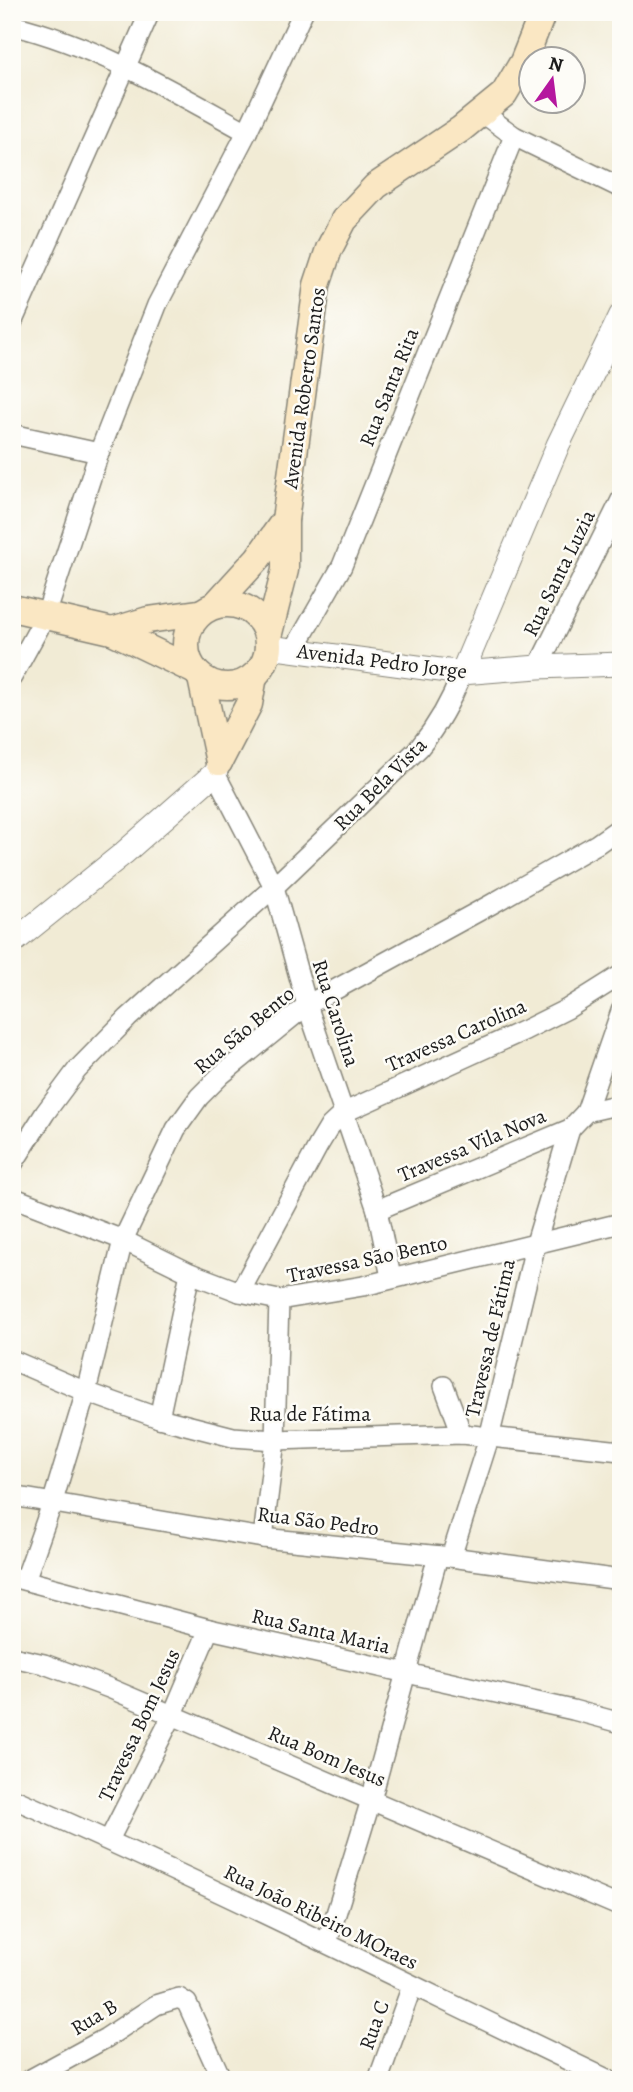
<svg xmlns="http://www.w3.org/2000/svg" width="633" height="2092" font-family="Alegreya,serif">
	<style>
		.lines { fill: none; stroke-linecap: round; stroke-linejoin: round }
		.minor-casing { stroke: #868478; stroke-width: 22 }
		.tertiary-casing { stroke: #868478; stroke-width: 25 }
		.secondary-casing { stroke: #868478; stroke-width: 29 }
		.minor { stroke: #fff; stroke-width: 19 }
		.tertiary { stroke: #fff; stroke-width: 23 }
		.secondary { stroke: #fae7c3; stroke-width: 26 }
		.labels { text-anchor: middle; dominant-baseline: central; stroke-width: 5; stroke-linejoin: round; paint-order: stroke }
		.street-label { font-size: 21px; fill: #1c1c1c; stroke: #fdfcf7 }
	</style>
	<rect width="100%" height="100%" fill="#fdfcf7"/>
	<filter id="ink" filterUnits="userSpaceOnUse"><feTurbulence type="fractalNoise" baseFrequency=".0143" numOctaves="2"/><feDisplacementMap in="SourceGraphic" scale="14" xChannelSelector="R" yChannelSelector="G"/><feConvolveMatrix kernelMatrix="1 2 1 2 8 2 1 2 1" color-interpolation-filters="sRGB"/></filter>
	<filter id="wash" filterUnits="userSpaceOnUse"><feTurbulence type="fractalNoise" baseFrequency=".00686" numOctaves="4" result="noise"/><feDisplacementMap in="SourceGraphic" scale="28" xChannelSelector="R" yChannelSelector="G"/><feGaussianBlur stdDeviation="1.57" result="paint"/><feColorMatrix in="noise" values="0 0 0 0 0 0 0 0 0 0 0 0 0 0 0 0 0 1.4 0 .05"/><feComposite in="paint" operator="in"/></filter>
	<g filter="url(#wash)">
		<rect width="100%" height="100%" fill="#f1ebd5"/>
	</g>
	<g filter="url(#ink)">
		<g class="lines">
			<defs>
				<g id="minor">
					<path d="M12,25C97,46 171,90 247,132"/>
					<polyline points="483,113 514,136 621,188"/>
					<polyline points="12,323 150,12"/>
					<polyline points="12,434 99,453"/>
					<polyline points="294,650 342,566 514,136"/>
					<polyline points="538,667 621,500"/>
					<polyline points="12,677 46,615 99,453 157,305 247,132 303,12"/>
					<polyline points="215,773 274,887 307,1005 377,1210 391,1277"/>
					<polyline points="586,1112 621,1011"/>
					<path d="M12,1165L45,1113L77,1070L128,1018L274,887L419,748C438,725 451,702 462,673"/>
					<polyline points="12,1197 123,1240 190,1273 240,1292 279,1300 363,1286 621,1223"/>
					<polyline points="377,1210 570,1129 586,1112 621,1104"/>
					<polyline points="240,1292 318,1146 330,1126 345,1112 525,1030 567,1009 621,975"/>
					<polyline points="12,1360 86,1392 159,1418 233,1437 275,1440 462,1434 621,1451"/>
					<polyline points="444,1386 462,1434"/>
					<polyline points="159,1418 190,1273"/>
					<polyline points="12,1496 263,1538 451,1557 621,1580"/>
					<polyline points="263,1538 275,1440 279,1300"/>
					<polyline points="451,1557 489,1438 536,1243 570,1129"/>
					<polyline points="12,1577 209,1629 573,1710 621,1723"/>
					<polyline points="25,1580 52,1504 86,1392 123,1240 176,1129 199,1097 221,1075 307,1005 490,905 597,844 621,827"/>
					<polyline points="12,1657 44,1664 109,1688 621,1907"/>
					<path d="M12,1798C214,1886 410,1985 609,2080"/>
					<polyline points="109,1840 173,1714 209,1629"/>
					<polyline points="327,1943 371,1800 438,1556"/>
					<polyline points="29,2080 106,2038 156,2005 179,1998 187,2003 222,2080"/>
					<polyline points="378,2080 412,1986"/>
				</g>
				<g id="tertiary">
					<polyline points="269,647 462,673 538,667 621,664"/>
					<polyline points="462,673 558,445 621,315"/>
					<polyline points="12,943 124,853 215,773 219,762"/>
				</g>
				<g id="secondary">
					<circle cx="227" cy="645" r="41"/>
					<polyline points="216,604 258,558 285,520"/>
					<polyline points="12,608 112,631 193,670"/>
					<polyline points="112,631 148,620 198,613"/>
					<polyline points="268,637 285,570 285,520 317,285 329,249 344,220 376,186 461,129 504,94 523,62 543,12"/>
					<polyline points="201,678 219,762"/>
					<polyline points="219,762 249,704 254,676"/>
				</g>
			</defs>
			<!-- minor casing -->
			<use href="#minor" class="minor-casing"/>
			<!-- tertiary casing -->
			<use href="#tertiary" class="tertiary-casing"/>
			<!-- secondary casing -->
			<use href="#secondary" class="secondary-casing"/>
			<!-- minor -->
			<use href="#minor" class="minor"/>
			<!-- tertiary -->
			<use href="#tertiary" class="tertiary"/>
			<!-- secondary -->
			<use href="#secondary" class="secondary"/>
		</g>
	</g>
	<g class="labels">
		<!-- street labels -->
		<g class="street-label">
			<text transform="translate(389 387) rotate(-68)">Rua Santa Rita</text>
			<text transform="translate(304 388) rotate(-82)">Avenida Roberto Santos</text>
			<text transform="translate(559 573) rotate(-64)">Rua Santa Luzia</text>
			<text transform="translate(382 661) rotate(7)">Avenida Pedro Jorge</text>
			<text transform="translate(380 784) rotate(-45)">Rua Bela Vista</text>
			<text transform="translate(336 1013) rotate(72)">Rua Carolina</text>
			<text transform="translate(244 1030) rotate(-40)">Rua São Bento</text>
			<text transform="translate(456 1035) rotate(-24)">Travessa Carolina</text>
			<text transform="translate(472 1145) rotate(-23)">Travessa Vila Nova</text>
			<text transform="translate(367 1259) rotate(-12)">Travessa São Bento</text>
			<text transform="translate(490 1338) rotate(-77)">Travessa de Fátima</text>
			<text x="310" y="1414">Rua de Fátima</text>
			<text transform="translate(318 1521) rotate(7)">Rua São Pedro</text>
			<text transform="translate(321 1631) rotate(13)">Rua Santa Maria</text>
			<text transform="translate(139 1725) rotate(-65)">Travessa Bom Jesus</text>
			<text transform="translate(327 1756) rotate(23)">Rua Bom Jesus</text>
			<text transform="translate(321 1917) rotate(26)">Rua João Ribeiro MOraes</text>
			<text transform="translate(94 2017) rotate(-31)">Rua B</text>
			<text transform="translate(374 2025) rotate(-70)">Rua C</text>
		</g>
	</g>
	<!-- margin -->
	<rect width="633" height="2092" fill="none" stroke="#fdfcf7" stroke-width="42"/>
	<!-- north arrow -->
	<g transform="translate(552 80) rotate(14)"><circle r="33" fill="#fdfcf7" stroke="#a3a29f" stroke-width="2"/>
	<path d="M0-5L12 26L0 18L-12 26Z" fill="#b5179e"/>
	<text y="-10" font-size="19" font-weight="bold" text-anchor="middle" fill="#1c1c1c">N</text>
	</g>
</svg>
